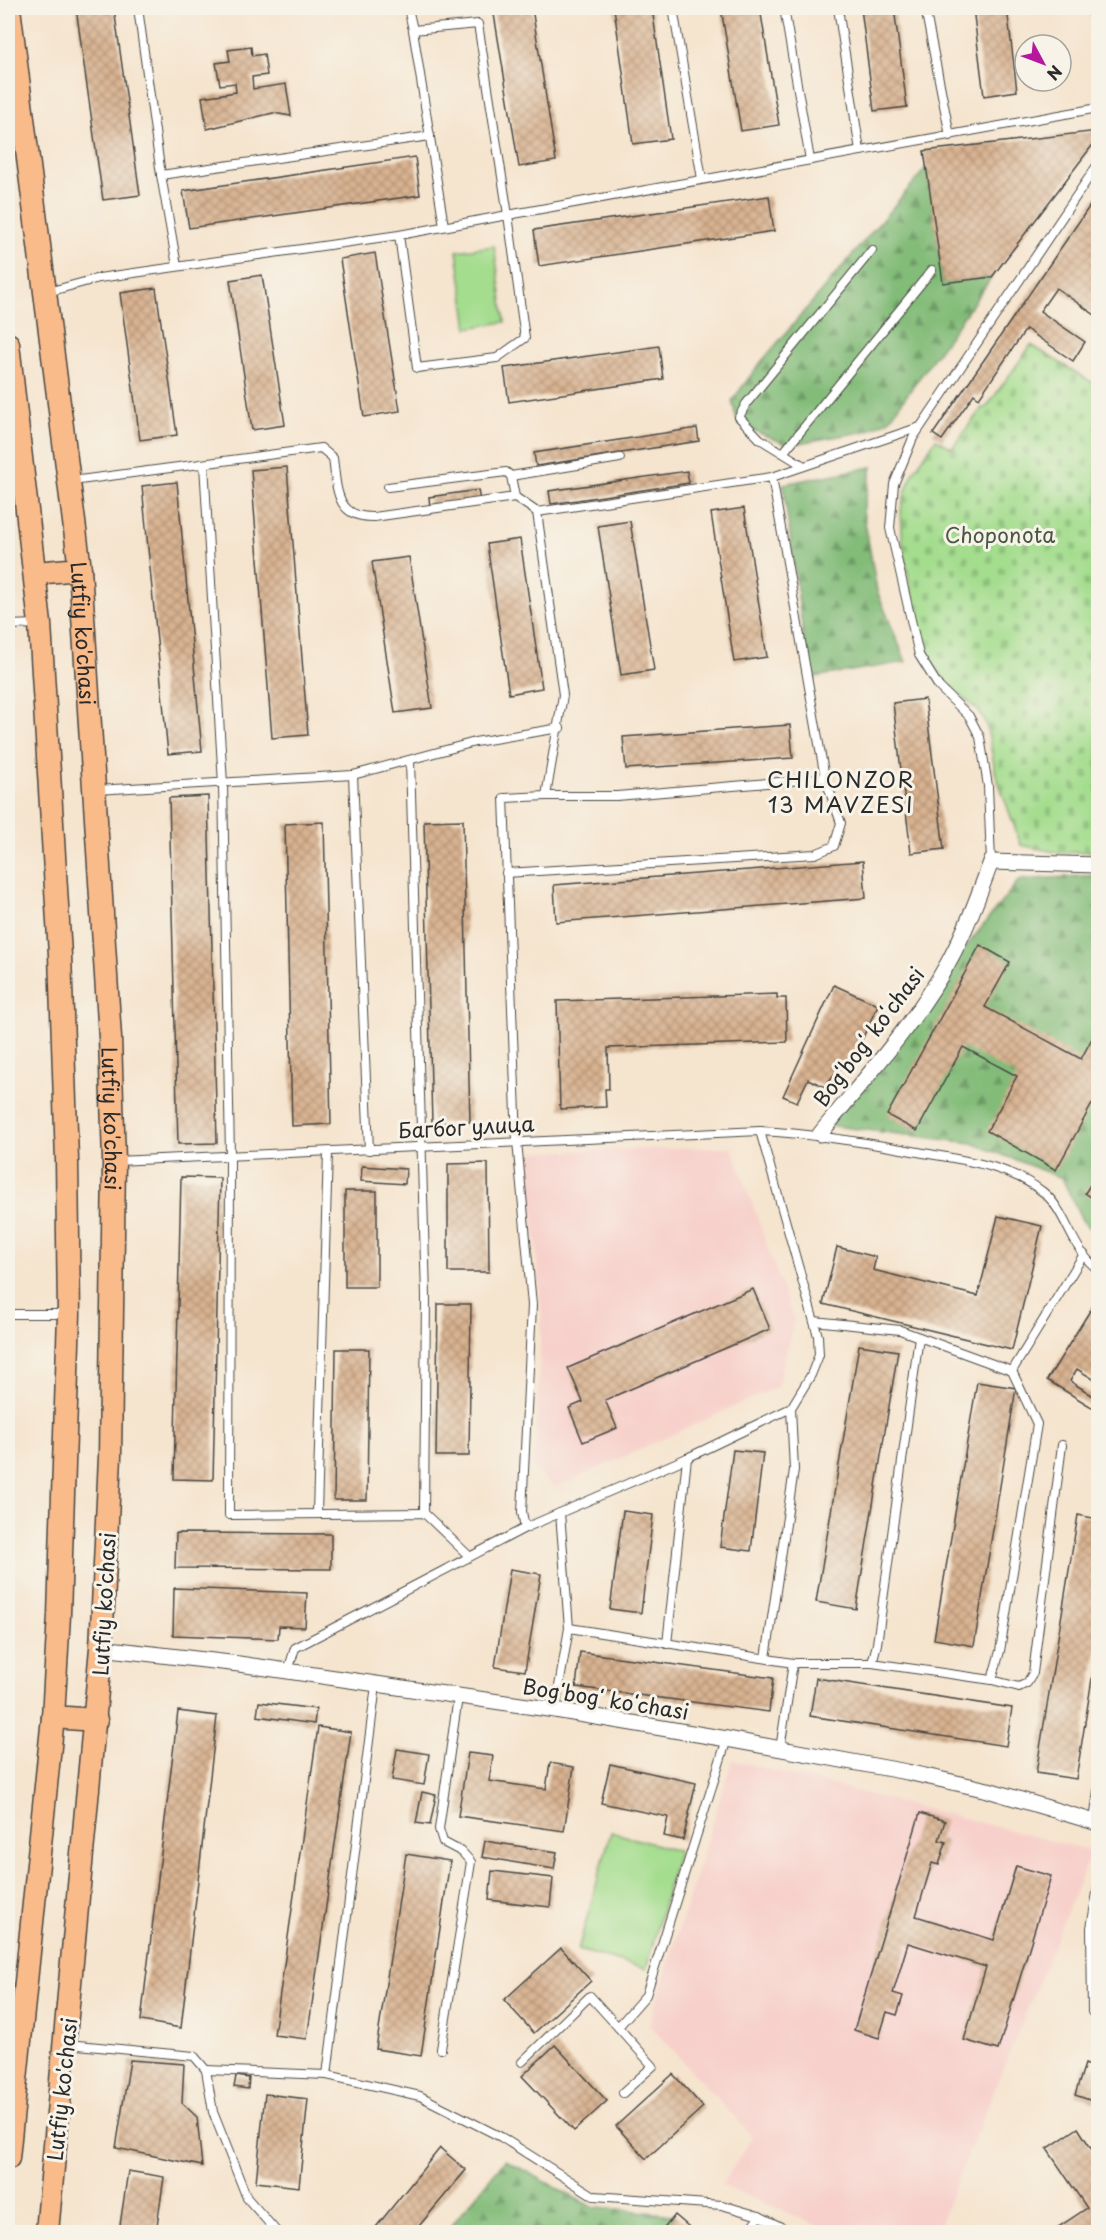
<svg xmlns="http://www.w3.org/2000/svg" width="1106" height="2240" font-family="'Playpen Sans',sans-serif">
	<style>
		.built { fill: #f7d0cb }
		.forest { fill: url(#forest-firs); stroke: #577452; stroke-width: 1.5 }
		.cemetery { fill: url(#cemetery-stones); stroke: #68845c; stroke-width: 1.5 }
		.pitch { fill: #a4dd8e; stroke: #68845c; stroke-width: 1.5 }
		.building { fill: url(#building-cross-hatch) }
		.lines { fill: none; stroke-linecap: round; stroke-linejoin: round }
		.lane-casing { stroke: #494743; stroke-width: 10 }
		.street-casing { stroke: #494743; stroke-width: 17 }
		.primary-casing { stroke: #494743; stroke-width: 25 }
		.lane { stroke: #fff; stroke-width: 8 }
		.street { stroke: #fff; stroke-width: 15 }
		.primary { stroke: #fabb8b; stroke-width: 22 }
		.labels { text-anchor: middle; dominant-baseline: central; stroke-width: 6; stroke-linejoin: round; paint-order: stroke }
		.park-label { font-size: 21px; fill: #495844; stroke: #f7f3e8 }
		.street-label { font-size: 21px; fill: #2b2b2b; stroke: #f7f3e8 }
		.neighbourhood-label { font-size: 22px; letter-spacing: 1.5px; fill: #2b2b2b; stroke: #f7f3e8 }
	</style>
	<defs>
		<pattern id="forest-firs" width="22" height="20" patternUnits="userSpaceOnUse" patternTransform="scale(1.5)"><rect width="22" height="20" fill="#83bc79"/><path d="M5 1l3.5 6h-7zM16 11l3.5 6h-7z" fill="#6b9963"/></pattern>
		<pattern id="cemetery-stones" width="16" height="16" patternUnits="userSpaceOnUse" patternTransform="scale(1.5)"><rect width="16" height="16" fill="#a4dd8e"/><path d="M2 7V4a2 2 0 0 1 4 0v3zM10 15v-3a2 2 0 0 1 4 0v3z" fill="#8dbe7b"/></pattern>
		<pattern id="building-cross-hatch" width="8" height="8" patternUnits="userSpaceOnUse" patternTransform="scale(1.5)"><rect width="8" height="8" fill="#d9b391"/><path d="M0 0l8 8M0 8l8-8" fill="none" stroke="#b09277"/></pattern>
	</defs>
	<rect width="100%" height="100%" fill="#f7f3e8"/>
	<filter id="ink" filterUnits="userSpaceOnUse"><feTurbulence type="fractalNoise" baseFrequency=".0167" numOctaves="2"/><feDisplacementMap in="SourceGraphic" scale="12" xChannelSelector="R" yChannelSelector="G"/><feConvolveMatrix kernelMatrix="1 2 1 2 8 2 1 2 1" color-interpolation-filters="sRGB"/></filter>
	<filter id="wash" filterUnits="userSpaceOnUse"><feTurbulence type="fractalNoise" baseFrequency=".008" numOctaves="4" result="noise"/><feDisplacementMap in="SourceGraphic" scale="24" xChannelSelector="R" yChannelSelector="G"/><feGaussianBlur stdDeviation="1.35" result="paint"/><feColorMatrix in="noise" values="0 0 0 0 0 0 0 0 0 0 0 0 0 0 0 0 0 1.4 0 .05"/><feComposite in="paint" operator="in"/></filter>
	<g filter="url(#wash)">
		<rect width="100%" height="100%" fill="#f5e4ce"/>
		<!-- built -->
		<g class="built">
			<polygon points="732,1147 794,1321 777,1387 555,1488 534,1468 542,1316 528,1152"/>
			<polygon points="732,1760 1092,1851 936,2232 833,2232 721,2185 753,2137 649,2025"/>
		</g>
		<!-- forest -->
		<g class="forest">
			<polygon points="927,167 943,283 992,277 889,420 867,431 788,445 738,424 732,401 757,367"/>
			<polygon points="872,467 863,511 877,591 906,662 809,678 783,484"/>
			<polygon points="1098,875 1098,1238 1082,1220 1062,1178 972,1143 825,1125 1019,880"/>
			<polygon points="505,2160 590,2206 675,2215 661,2232 446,2232"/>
		</g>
		<!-- cemetery -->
		<polygon class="cemetery" points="1031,345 1093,383 1098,376 1098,851 1059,853 1021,845 996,775 987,727 980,712 953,689 930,661 918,626 903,549 901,510 906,490 914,471 936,439 952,448 982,408 986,408"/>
		<!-- pitch -->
		<g class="pitch">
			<polygon points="494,246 505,322 468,328 457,251"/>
			<polygon points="611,1832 678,1851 646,1969 578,1950"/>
		</g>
		<g id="blocks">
			<!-- building -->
			<g class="building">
				<polygon points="76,8 114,8 140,195 103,200"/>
				<polygon points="493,8 532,8 556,161 519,167"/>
				<polygon points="614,8 652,8 671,139 633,144"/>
				<polygon points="721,8 760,8 779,125 741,131"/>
				<polygon points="861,8 894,8 907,107 874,111"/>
				<polygon points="973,8 1007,8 1017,91 984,96"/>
				<polygon points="251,47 252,56 264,54 267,75 252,77 253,89 286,84 291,116 273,113 207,129 202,97 236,92 235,83 220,85 216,63 230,61 228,50"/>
				<polygon points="1098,131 1098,138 992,277 943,283 924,151"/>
				<polygon points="415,157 420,195 189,228 183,191"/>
				<polygon points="1098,194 1098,317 1056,288 1040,311 1085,342 1073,361 1026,329 979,398 974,394 942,440 933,434"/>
				<polygon points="769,196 774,231 539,266 534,230"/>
				<polygon points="375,253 400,411 364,417 340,259"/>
				<polygon points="262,275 285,425 252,430 230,280"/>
				<polygon points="156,288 177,435 140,440 120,293"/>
				<polygon points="659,346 663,379 509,402 504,368"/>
				<polygon points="697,428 699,441 536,466 534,453"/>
				<polygon points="287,467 308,735 272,738 251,470"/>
				<polygon points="687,471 689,483 551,504 549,491"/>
				<polygon points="177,482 202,751 168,754 142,486"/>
				<polygon points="478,490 480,501 430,508 429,497"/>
				<polygon points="744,508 767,657 734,662 711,513"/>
				<polygon points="630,521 654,670 621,675 598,526"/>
				<polygon points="520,539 542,688 509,694 487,544"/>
				<polygon points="409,557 432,708 395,713 372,562"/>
				<polygon points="925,699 944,849 911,853 893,703"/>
				<polygon points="790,725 793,758 626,769 623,737"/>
				<polygon points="208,796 217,1143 178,1144 169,798"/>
				<polygon points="463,820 470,1122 432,1123 424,821"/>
				<polygon points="324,822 331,1124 292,1126 285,824"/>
				<polygon points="863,861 866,898 556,922 554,885"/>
				<polygon points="980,945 1010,962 985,1007 1081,1059 1098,1027 1098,1093 1056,1170 987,1131 1017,1076 963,1047 917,1131 887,1115"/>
				<polygon points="834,985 878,1005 849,1067 843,1064 825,1087 808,1079 797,1102 783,1096"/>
				<polygon points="777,994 777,998 786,998 787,1042 608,1048 609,1089 605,1089 606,1107 560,1109 557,1001"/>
				<polygon points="488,1163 489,1272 448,1272 448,1164"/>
				<polygon points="362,1166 406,1169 405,1184 361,1181"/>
				<polygon points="1098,1172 1098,1202 1085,1193"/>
				<polygon points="181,1177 220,1178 213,1480 174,1479"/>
				<rect x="345" y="1191" width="32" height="96"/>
				<polygon points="998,1216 1042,1226 1012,1350 823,1304 837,1247 876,1257 873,1270 978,1296"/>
				<polygon points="753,1289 770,1329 605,1400 617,1428 583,1442 569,1408 583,1402 568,1368"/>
				<polygon points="1096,1301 1098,1303 1098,1382 1077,1369 1070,1381 1098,1399 1098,1411 1047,1380"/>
				<polygon points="438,1304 471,1304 469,1456 436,1456"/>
				<polygon points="859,1345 898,1351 856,1609 816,1602"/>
				<polygon points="336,1349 369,1349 367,1500 334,1500"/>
				<polygon points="977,1382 1016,1388 974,1646 934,1639"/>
				<polygon points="733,1450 763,1453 751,1551 720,1547"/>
				<polygon points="623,1511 653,1515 641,1613 610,1609"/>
				<polygon points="1078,1515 1098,1519 1098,1641 1076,1779 1036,1773"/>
				<polygon points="176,1533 331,1534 331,1569 175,1568"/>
				<polygon points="510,1569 541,1574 525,1671 495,1667"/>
				<polygon points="174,1588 307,1593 305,1627 279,1626 278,1639 173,1635"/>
				<polygon points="580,1652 773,1678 769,1712 576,1687"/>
				<polygon points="816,1678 1012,1708 1006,1746 810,1716"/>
				<polygon points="259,1702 316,1709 314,1724 257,1716"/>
				<polygon points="178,1711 217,1716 181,2028 141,2021"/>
				<polygon points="318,1727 351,1732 307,2039 274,2035"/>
				<polygon points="397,1749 429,1754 424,1785 392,1780"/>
				<polygon points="468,1753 493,1756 489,1781 546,1789 550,1763 574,1767 564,1831 458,1816"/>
				<polygon points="610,1764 696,1783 683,1840 664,1836 668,1817 601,1803"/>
				<polygon points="422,1792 436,1795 430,1825 416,1823"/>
				<polygon points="920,1813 945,1821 939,1840 946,1842 939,1865 932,1863 916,1916 994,1940 1016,1866 1051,1876 998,2050 964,2040 986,1967 908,1943 893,1993 903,1996 897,2015 887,2012 879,2038 854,2030"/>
				<polygon points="485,1841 557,1852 554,1869 482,1857"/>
				<polygon points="406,1854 450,1861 421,2056 376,2049"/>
				<polygon points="492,1871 553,1878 550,1907 489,1900"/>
				<polygon points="561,1948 591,1981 534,2033 504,2000"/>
				<polygon points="555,2045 607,2101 574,2131 522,2076"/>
				<polygon points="130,2060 184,2064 182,2103 197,2117 202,2166 116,2148"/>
				<polygon points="1085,2064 1098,2069 1098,2103 1075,2095"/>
				<polygon points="673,2074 703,2107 646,2159 616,2126"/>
				<polygon points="236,2076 249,2078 248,2089 234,2087"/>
				<polygon points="265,2094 308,2099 299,2187 256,2182"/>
				<polygon points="1078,2128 1098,2159 1098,2232 1051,2232 1087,2208 1047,2149"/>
				<polygon points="440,2148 466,2170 414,2232 372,2232"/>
				<polygon points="128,2171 164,2177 156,2232 119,2232"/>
				<polygon points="675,2215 695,2232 661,2232"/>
			</g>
		</g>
	</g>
	<g filter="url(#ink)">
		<use href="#blocks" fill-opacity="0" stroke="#494743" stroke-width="1.5"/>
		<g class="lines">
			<defs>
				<g id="lane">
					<polyline points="138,8 161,175 177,266"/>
					<polyline points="408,8 413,30 478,24 508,215 1098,108"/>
					<polyline points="673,8 702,179"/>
					<polyline points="784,8 810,160"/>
					<polyline points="838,8 860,151"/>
					<polyline points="925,8 950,136"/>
					<polyline points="1092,8 1098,41"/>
					<polyline points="413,30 444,226"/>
					<polyline points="161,175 430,136"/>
					<polyline points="48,292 99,278 399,235 508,215 525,338 497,358 417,368 399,235"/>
					<polyline points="783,453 932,270"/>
					<polyline points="204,464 223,784 230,1156 229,1515 424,1513 469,1556"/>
					<polyline points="804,466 760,439 739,417 746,404 872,250"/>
					<polyline points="511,476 620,458"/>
					<path d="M72,481L321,448L333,458C337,488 335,518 374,517L515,497L537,512L772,477L920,427"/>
					<polyline points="388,487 506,472 511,476 515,497"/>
					<polyline points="8,625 39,624"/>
					<polyline points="410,760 426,1296 424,1513"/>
					<polyline points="353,775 369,1150"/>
					<polyline points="96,790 353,775 475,742 560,728"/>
					<polyline points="546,796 617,796 825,778"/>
					<polyline points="991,862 988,786 980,737 969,716 939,687 919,655 890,528 894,484 913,438 1098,164"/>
					<polyline points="506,873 815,854 834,846 841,823 825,778 772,477"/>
					<path d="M116,1161L760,1131C815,1134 864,1142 918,1152C960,1160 1008,1164 1043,1192C1067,1211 1072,1252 1098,1269"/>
					<polyline points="8,1314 68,1314"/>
					<polyline points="814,1321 900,1330 1012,1371 1084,1254"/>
					<polyline points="317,1513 328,1152"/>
					<polyline points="525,1528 522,1512 532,1305 517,1141 504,798 546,796 563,695 537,512"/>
					<polyline points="569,1628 793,1663"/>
					<polyline points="667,1644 687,1458"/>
					<polyline points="766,1658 794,1470 791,1408"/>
					<polyline points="872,1663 992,1680 1000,1651 1037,1424 1012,1371"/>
					<polyline points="288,1671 295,1648 525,1528 687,1458 791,1408 811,1375 819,1355 818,1336 760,1131"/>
					<polyline points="992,1680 1019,1687 1027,1683 1033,1673 1062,1445"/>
					<polyline points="555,1710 569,1628 560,1513"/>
					<polyline points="780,1749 793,1663 872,1663 877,1644 919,1337"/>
					<polyline points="1094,1822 1098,1791"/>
					<polyline points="1098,1887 1091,1928 1092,2012 1098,2016"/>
					<polyline points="618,2027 653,2066 623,2093"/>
					<polyline points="67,2044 194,2056 206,2070 213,2112 247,2198 277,2232"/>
					<polyline points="441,2049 471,1862 462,1852 443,1842 439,1829 458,1697"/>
					<polyline points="522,2062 590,1996 618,2027 646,1995 727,1739"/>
					<polyline points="206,2070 327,2075 420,2096 501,2137 594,2196 722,2205 759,2216 791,2232"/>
					<polyline points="327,2075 376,1685"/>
					<polyline points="750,2232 759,2216"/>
				</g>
				<g id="street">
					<path d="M820,1134C864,1079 914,1025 948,963C966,930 978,897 991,862L1098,865"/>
					<polyline points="101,1648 239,1664 555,1710 727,1739 907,1772 988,1790 1098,1823"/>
				</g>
				<g id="primary">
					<path id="s1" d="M9,8L80,569L110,1038L114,1161L110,1457L101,1648L47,2232"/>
					<polyline points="8,344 40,624 60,955 67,1160 69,1314 59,1615 53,1717 8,2158"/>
					<polyline points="35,573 80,569"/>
					<polyline points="53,1717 96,1720"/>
				</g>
			</defs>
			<!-- lane casing -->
			<use href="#lane" class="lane-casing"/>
			<!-- street casing -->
			<use href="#street" class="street-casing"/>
			<!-- primary casing -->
			<use href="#primary" class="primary-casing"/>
			<!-- lane -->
			<use href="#lane" class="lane"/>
			<!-- street -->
			<use href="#street" class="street"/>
			<!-- primary -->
			<use href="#primary" class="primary"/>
		</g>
	</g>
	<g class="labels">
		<!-- park labels -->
		<g class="park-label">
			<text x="1000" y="534">Choponota</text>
		</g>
		<!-- street labels -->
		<g class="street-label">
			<text stroke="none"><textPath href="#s1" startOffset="630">Lutfiy ko'chasi</textPath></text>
			<text transform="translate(868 1036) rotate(-53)">Bogʻbogʻ koʻchasi</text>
			<text stroke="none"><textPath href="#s1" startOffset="1116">Lutfiy ko'chasi</textPath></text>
			<text transform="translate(466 1126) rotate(-3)">Багбог улица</text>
			<text transform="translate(103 1604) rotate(-87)">Lutfiy ko'chasi</text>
			<text transform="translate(606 1698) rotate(9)">Bogʻbogʻ koʻchasi</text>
			<text transform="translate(61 2089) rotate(-84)">Lutfiy ko'chasi</text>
		</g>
		<!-- neighbourhood labels -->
		<g class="neighbourhood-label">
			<text x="841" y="778">CHILONZOR<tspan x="841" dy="25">13 MAVZESI</tspan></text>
		</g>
	</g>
	<!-- margin -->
	<rect width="1106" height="2240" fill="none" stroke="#f7f3e8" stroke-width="30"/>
	<!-- north arrow -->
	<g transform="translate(1043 63) rotate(131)"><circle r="28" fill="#f7f3e8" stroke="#a5a39c" stroke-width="1.5"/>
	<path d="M0-4.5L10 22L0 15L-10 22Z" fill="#b5179e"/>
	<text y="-9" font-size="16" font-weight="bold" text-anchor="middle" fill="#2b2b2b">N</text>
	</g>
</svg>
